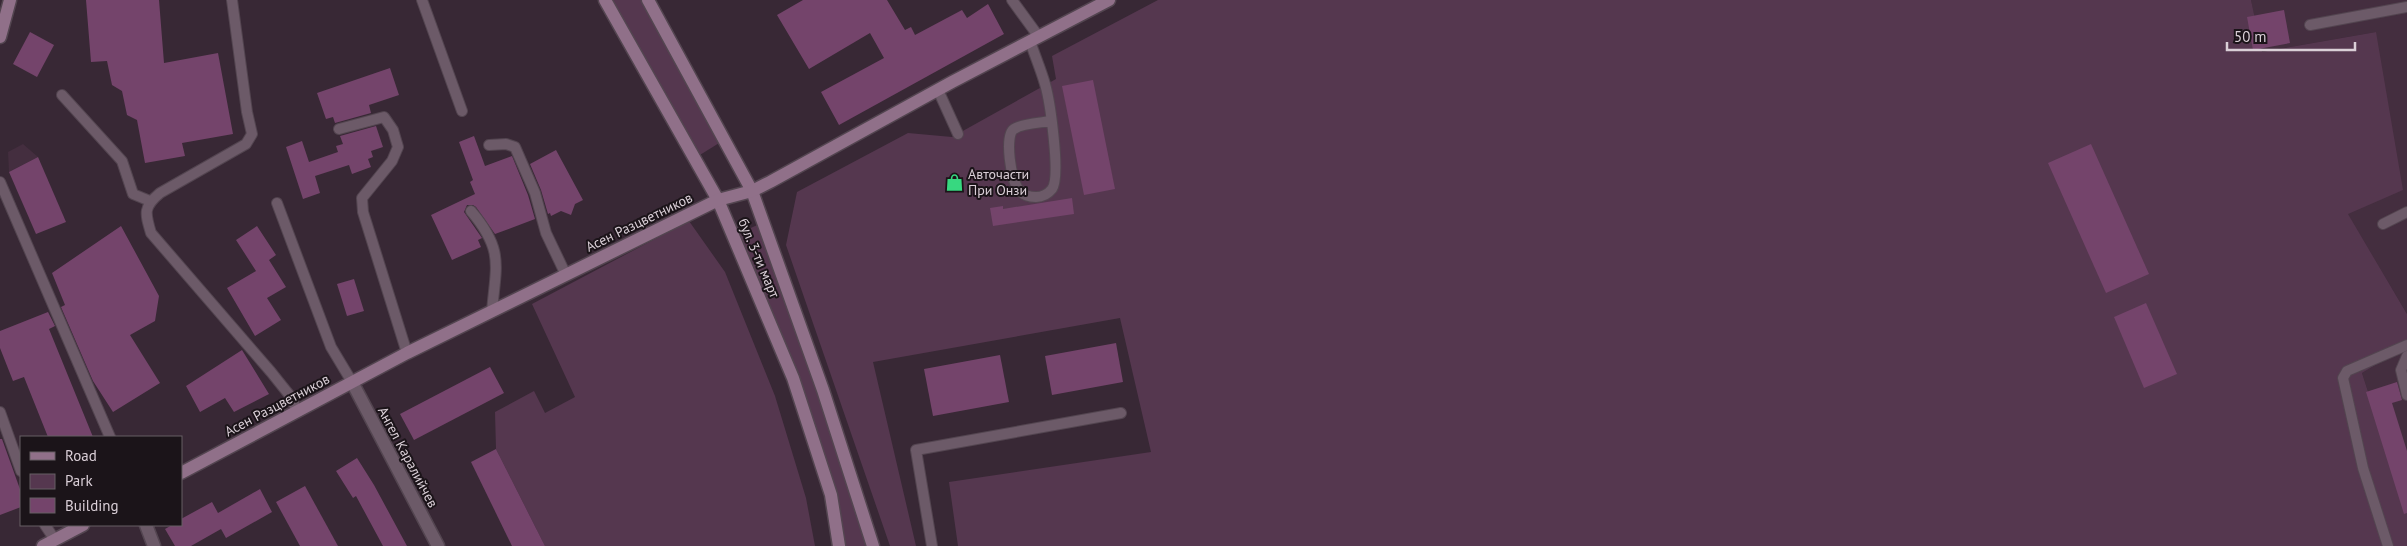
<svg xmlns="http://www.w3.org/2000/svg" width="2407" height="546" font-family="'PT Sans',sans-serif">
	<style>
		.built { fill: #442e3f }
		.green { fill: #55374f }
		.building { fill: #74446b }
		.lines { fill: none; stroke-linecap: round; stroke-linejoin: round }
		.lane-casing { stroke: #534550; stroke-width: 12 }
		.street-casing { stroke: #534550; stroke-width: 15 }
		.secondary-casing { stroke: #534550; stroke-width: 15 }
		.lane { stroke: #6c5a68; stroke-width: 10 }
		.street { stroke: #6c5a68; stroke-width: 12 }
		.secondary { stroke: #907089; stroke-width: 12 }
		.labels { text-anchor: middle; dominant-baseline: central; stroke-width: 4; stroke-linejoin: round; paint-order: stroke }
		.poi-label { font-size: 14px; fill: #dacfd7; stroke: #1b1419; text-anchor: start }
		.street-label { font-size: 14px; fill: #dacfd7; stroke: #1b1419 }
	</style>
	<rect width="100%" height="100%" fill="#382835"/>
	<!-- built -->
	<g class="built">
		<polygon points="2251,0 2407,0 2407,314 2347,213 2376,32 2261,52"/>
		<polygon points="23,144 38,157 9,172 8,152"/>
		<polygon points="2407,346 2407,513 2362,373"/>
	</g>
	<!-- green -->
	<g class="green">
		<polygon points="605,0 646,0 724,140 695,158"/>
		<polygon points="1158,0 2251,0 2262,52 2376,32 2403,190 2348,214 2407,314 2407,346 2362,373 2407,513 2407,546 958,546 949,482 1151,452 1120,318 873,362 916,546 890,546 786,245 797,192 908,133 952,137 1056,79 1052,56"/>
		<polygon points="689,221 725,272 775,396 806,498 815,546 545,546 496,449 495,412 534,391 545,413 575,397 532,304"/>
		<polygon points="764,222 873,546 839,546 831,495 733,236"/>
	</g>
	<!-- building -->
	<g class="building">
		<polygon points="86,0 159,0 164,63 218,53 233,134 182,143 185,156 145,163 137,120 127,115 122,91 112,85 107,61 91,62"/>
		<polygon points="803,0 887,0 905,30 911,27 915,35 962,10 967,18 988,4 1004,34 839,125 821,92 884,58 870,33 809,69 777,15"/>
		<polygon points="2284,10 2290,43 2253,50 2247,17"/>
		<polygon points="30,32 54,45 37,77 13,64"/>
		<polygon points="390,68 399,95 369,105 371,113 335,123 333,117 326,119 317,93"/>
		<polygon points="1093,80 1115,189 1084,195 1062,86"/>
		<polygon points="376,126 383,147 371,151 373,157 368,159 371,167 352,174 349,165 315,176 320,193 303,199 286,147 302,141 309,162 338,152 336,146 343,144 340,136"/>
		<polygon points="474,136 485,166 512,156 528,195 535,219 495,234 476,207 473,205 467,205 464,212 482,238 478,240 481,247 452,260 431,215 475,194 470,182 473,180 459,142"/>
		<polygon points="2091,144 2149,274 2106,293 2048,163"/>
		<polygon points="556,150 583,200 575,204 571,215 561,211 551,216 550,213 548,214 541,190 530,164"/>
		<polygon points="38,157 66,222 36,234 9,172"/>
		<polygon points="1072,198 1074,214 993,226 990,208 1003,206 1003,209"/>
		<polygon points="121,226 159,296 155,321 130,335 160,383 113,412 93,381 61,307 65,305 52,273"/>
		<polygon points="257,226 276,255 269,260 286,287 267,298 281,320 255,336 227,288 256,271 236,240"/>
		<polygon points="354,279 364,311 347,316 337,284"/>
		<polygon points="2146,303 2177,374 2144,388 2114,317"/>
		<polygon points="48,312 55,326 49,329 93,437 48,437 24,377 13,381 0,348 0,331"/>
		<polygon points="1116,343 1123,382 1052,395 1045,356"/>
		<polygon points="242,350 269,394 234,412 225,398 200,412 186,386"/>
		<polygon points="1000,355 1009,402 933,416 924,369"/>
		<polygon points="490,367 504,393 414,440 400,414"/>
		<polygon points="2397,382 2402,400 2392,403 2407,451 2407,513 2404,514 2366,392"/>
		<polygon points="0,439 2,439 21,492 21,507 0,515"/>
		<polygon points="496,449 545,546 512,546 471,462"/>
		<polygon points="357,458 374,485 407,546 383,546 356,496 353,498 336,471"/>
		<polygon points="305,486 338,546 300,546 276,502"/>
		<polygon points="260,489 272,512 226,538 221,529 191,546 175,546 165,529 172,525 181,525 181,519 212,502 218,513"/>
	</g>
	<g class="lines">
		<defs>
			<g id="lane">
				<path d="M232,0L247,112L252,134L246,144L160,193C143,207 145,213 151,233L271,372L291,397L297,411"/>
				<polyline points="422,0 462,111"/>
				<polyline points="1012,0 1039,37"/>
				<polyline points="2310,25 2407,7"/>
				<path d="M1030,41C1035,56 1041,70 1045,84C1050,101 1061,177 1052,189C1048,194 1042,197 1036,197C1029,197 1023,195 1019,190C1011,182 1004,135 1014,129C1023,123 1040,123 1051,121"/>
				<polyline points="938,90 958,134"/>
				<polyline points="62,95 122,161 133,194 150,201"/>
				<polyline points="339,129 384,117 393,130 398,147 392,161 362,198 363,212 407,353"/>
				<polyline points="489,145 506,144 515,147 535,193 546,233 566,275"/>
				<polyline points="0,182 110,437"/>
				<polyline points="277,203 331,347 352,382"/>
				<path d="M471,211C504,250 496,265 492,311"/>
				<polyline points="2383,224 2407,212"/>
				<polyline points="2407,356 2401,370 2407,395"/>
				<polyline points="0,412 21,471"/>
				<polyline points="45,525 55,540"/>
				<polyline points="932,546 916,450 1121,413"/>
				<polyline points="2388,546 2363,468 2343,378 2347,371 2407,345"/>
			</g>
			<g id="street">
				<polyline points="352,382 438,546"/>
				<polyline points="146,525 154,546"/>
			</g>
			<g id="secondary">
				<polyline points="605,0 718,200 793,378 831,495 839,546"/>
				<polyline points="648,0 752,191 823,390 873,546"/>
				<polyline points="0,37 10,0"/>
				<polyline points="181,473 407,353 718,200 752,191 770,182 952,82 1109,0"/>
				<polyline points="43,546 83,525"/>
			</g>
		</defs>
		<!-- lane casing -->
		<use href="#lane" class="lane-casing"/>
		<!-- street casing -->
		<use href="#street" class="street-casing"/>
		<!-- secondary casing -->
		<use href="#secondary" class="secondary-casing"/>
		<!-- lane -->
		<use href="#lane" class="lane"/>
		<!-- street -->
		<use href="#street" class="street"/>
		<!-- secondary -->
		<use href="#secondary" class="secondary"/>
	</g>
	<!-- icons -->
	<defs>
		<symbol id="shop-bare" viewBox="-9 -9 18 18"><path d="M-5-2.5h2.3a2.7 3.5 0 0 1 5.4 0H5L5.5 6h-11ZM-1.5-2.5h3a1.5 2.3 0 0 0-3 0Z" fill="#37d880" stroke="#1b1419" stroke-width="2.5" paint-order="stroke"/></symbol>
	</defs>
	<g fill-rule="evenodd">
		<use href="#shop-bare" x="942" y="170" width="25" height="25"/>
	</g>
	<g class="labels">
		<!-- poi labels -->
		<g class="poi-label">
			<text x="968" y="174">Авточасти<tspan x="968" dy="16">При Онзи</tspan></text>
		</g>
		<!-- street labels -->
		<g class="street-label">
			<text transform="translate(639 222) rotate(-26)">Асен Разцветников</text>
			<text transform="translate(759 258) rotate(67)">бул. 3-ти март</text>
			<text transform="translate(277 405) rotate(-28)">Асен Разцветников</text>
			<text transform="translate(408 457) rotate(62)">Ангел Каралийчев</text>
		</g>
	</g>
	<!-- legend -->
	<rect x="20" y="436" width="162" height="90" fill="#1b1419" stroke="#675f65"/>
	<rect x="30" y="452" width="25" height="8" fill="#907089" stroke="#675f65"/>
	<text x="65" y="461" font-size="15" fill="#dacfd7">Road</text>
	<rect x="30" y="474" width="25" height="15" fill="#55374f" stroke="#675f65"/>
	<text x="65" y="486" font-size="15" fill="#dacfd7">Park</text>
	<rect x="30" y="498" width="25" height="15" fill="#74446b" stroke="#675f65"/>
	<text x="65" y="511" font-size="15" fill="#dacfd7">Building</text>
	<!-- scale -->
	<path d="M2227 42v8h128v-8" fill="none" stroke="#dacfd7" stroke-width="2.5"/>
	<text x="2234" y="42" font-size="15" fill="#dacfd7" stroke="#1b1419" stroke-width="4" paint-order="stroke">50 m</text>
</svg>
